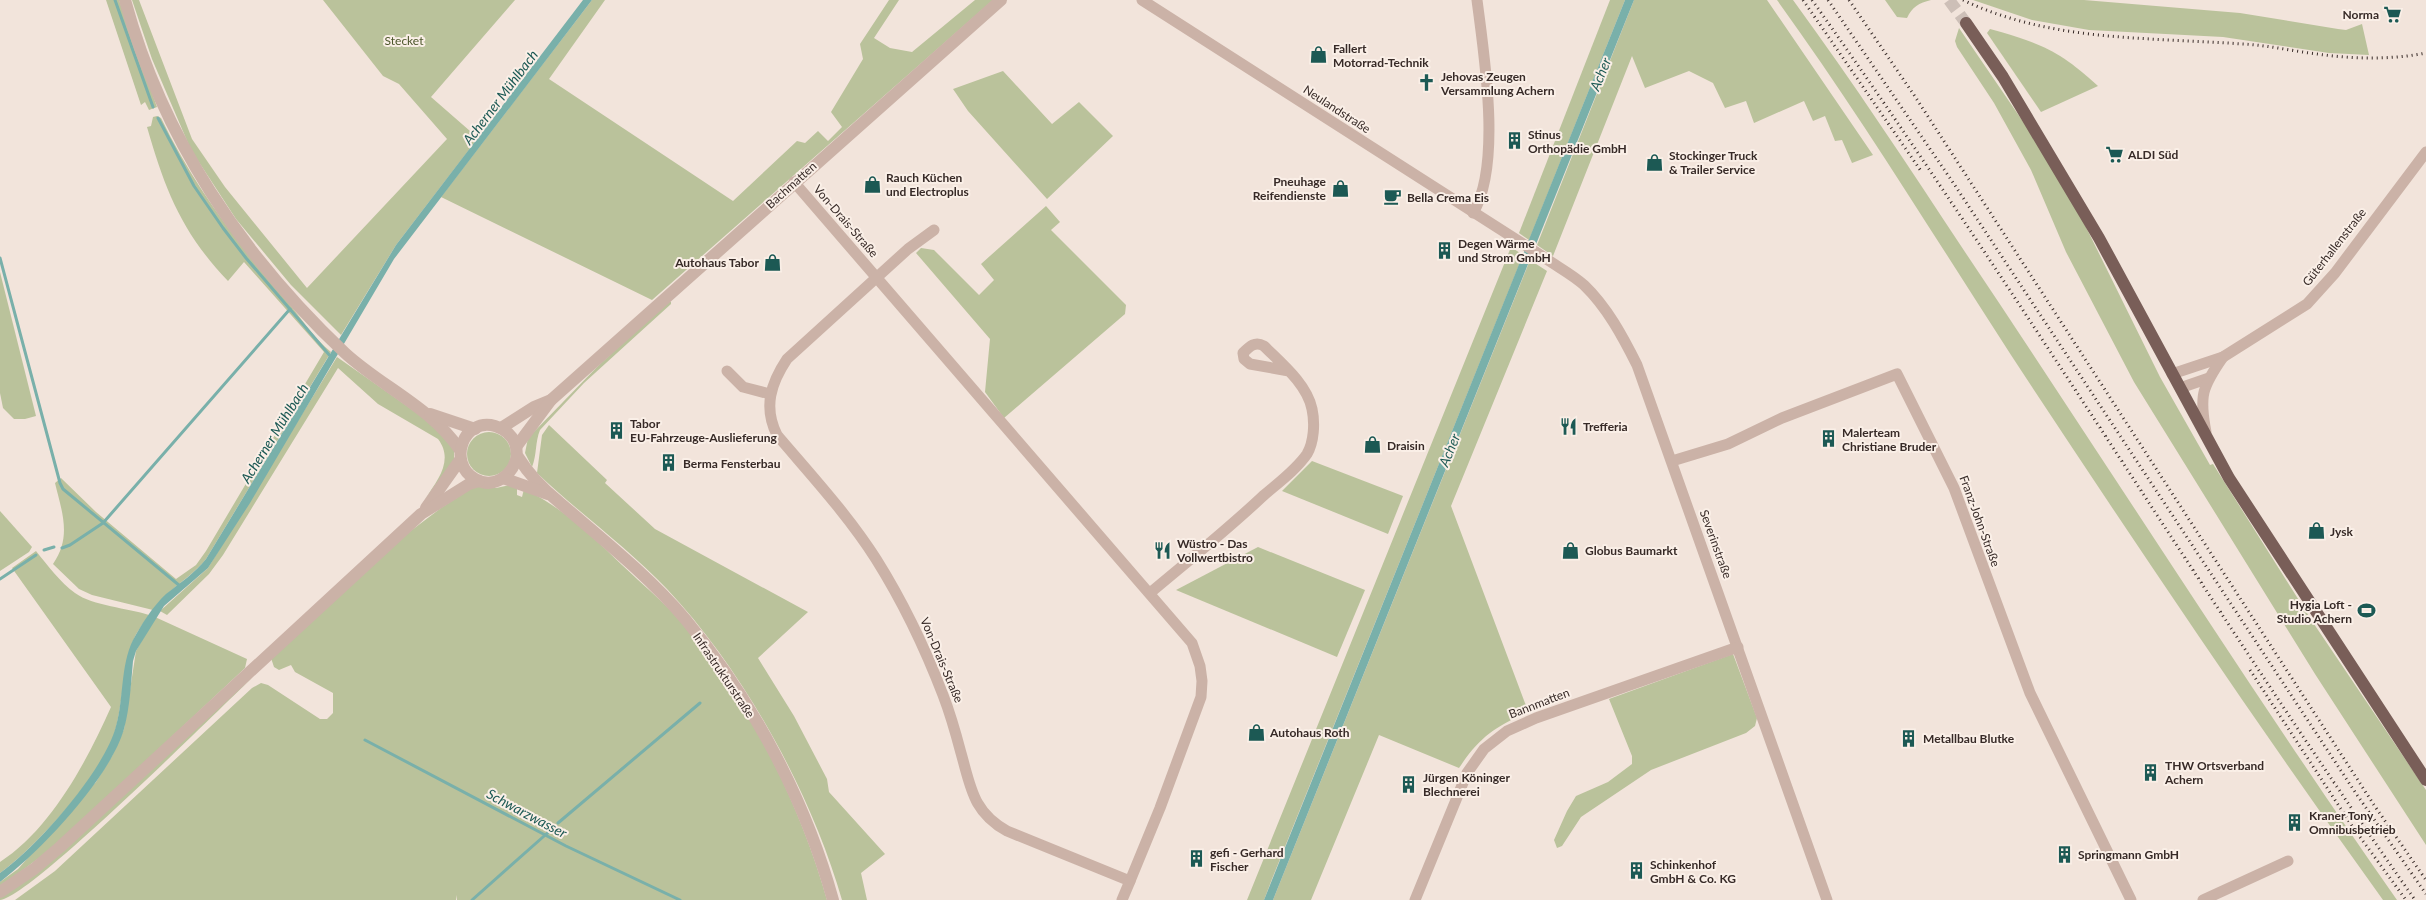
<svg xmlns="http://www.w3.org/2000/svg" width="2426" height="900" font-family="Lato,sans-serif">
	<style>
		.green { fill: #bac29b }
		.water { fill: #79b0aa }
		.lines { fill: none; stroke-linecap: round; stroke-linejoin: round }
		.stream { stroke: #79b0aa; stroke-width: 3 }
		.primary-tunnel { stroke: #cdbfb7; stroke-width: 12; stroke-dasharray: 12 6; stroke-linecap: butt }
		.minor { stroke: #cbb2a7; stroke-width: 11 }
		.tertiary { stroke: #cbb2a7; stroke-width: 12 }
		.primary { stroke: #795e58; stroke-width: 12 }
		.rail { stroke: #372a27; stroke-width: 3; stroke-dasharray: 1 4; stroke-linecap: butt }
		.labels { text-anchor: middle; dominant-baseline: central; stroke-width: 4; stroke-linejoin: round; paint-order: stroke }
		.poi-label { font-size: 12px; font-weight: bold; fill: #372a27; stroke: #faefe7; text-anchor: start }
		.park-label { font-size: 12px; fill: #4c562b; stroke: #faefe7 }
		.street-label { font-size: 12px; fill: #372a27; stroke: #faefe7 }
		.water-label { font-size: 14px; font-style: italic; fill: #1c5954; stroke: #faefe7 }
	</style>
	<rect width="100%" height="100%" fill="#f2e4db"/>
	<!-- green -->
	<g class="green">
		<polygon points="106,0 119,0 157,107 149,110 145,102 141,105"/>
		<polygon points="132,0 139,0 192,139 225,187 307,288 447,139 399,84 383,76 323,0 515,0 431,97 478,138 396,245 341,335 291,285 236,219 191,150 152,59"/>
		<polygon points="592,0 605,0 549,79 733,201 797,141 805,143 818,131 828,141 842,127 831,112 863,59 860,44 889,0 899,0 874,38 890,48 912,52 975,0 993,0 652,300 441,197"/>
		<polygon points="1610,0 1625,0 1529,240 1519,233"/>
		<polygon points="1634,0 1767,0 1873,155 1852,163 1842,140 1835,141 1825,116 1813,121 1804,101 1754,123 1746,101 1725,108 1713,83 1689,71 1645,88 1632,56 1553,256 1537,245"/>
		<path d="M1777,0H1793C1853,82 1909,167 1965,252C2110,468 2248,687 2397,900H2383C2255,722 2132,539 2011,355C1934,236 1860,115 1777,0Z"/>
		<path d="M1885,0H1931C1919,3 1912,7 1907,18L1897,17Z"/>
		<polygon points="1973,0 2084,0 2240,13 2338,29 2346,30 2362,24 2369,55 2329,53 2223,37 2089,30 2032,20"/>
		<polygon points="1959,28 2039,145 2081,217 2160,377 2210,465 2213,464 2312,621 2426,790 2426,845 2315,674 2134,382 2066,252 2031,170 1994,103 1957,47 1955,41"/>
		<path d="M1990,29C2040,43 2059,50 2098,86L2041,112L1987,33Z"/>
		<polygon points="1003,71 1052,124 1079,102 1113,136 1047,199 968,111 953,89"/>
		<path d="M157,116L161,118C194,186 235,240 284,297C299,315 313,338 331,352L206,559C190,579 167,589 153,610L92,595L79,589L53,564C72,537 62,512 55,483L61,478L96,512L176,579L196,565L206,551L324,352L244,262L228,281C182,233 165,190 147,127L151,126L153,117Z"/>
		<polygon points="1046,206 1060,222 1051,230 1126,305 1125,314 1004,418 985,392 990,339 916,253 921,248 934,250 979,295 994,280 981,264"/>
		<polygon points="1511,247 1523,255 1272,879 1264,900 1247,900"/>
		<path d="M1530,260L1547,271L1451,506L1528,711C1494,729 1481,735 1459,768L1379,735L1311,900H1273Z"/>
		<polygon points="0,272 36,416 25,419 14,419 3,408 0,393"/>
		<path d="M668,301L671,302V304L584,383L540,430C535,442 537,455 532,467L525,453L528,438L597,367Z"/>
		<path d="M337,357L424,418L454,446V461L425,499C438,480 454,460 438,439L378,404L338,368L223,555L209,574L167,615L160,611L208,568Z"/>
		<path d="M549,425L607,480L605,483L655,529L808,612L758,658L794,716L827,779L829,792L885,854L861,873L867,900H842C811,792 744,671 667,589C627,547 579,513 537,473L542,435Z"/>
		<circle cx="489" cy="454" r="22"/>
		<polygon points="1312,461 1403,496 1388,534 1282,491"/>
		<path d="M510,485L517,487V495L522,497L524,489C562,507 592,536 622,565C642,584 664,602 682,623C749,702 799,801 827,900H457V895L456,900H15L55,871L252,688L261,683L268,685L320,719H327L333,713V693L295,672L291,665L279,670L274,667L271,658L408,533L441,508L475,486L496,488Z"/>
		<polygon points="0,511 32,547 29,552 0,571"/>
		<polygon points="1258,547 1365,590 1337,657 1176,590"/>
		<path d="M36,551C48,566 60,582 75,593C93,606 128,608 149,615C144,623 136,632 133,641C122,671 123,705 114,735C102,775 34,849 0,873V862C51,829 87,761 111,707L12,568Z"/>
		<polygon points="155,617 247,659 245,668 55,846 0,887 0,882 18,869 96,782 112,756 124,729 136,651"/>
		<polygon points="1733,654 1757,718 1755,726 1746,733 1651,770 1581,817 1562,846 1557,848 1554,840 1567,811 1576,796 1608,782 1632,764 1632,756 1609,699"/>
		<path d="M253,677C218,710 30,898 0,900V897Z"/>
	</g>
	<!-- water -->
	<g class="water">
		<path d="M583,0H592L394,259L250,503L208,568L164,606L136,651L133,661C131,683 130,707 124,729C110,778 41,851 0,882V873C37,847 105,770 116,726C124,698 120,667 133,640C141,625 153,606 166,594C180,583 195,573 206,559L396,245Z"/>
		<polygon points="1625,0 1634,0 1273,900 1264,900"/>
	</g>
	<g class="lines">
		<!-- stream -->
		<g class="stream">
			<polyline points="115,0 153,107"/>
			<polyline points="158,118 194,186 223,228 246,258 331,357"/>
			<polyline points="0,258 60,483 63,489 180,586"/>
			<polyline points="62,548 70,545 103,523 290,309"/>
			<polyline points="44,550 54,547"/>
			<polyline points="0,579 36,555"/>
			<polyline points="365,740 566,846 680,900"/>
			<polyline points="558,823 700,703"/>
			<polyline points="472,900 552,829"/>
		</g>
		<!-- primary-tunnel -->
		<polyline class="primary-tunnel" points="1949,0 1966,23"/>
		<!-- minor -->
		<g class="minor">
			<path d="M1142,0L1545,258C1558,267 1573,275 1584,285C1607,307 1623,337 1637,365L1827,900"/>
			<path d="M794,182L1192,643L1200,666L1202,681L1201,697L1160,808L1130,881L1007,831C973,812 971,788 961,753C956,734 950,713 943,695C925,648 903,602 876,559C848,515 811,475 777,435C763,407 771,383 787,359L908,249L934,230"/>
			<path d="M1473,213C1502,165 1484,55 1477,0"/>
			<polyline points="727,371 743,387 770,394"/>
			<polyline points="2172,374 2223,357 2307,304 2335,273 2426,152"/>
			<polyline points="2180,388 2209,378"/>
			<path d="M2206,432C2199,396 2202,387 2223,357"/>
			<polyline points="1672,461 1728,444 1782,418 1897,374 1954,488 2030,693 2131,900"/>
			<path d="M1150,593C1188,561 1227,530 1263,496C1278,483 1296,470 1307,454C1314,442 1315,423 1312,409C1307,384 1281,363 1264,346C1255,341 1250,346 1243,353L1244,359L1250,364L1289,371"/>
			<polyline points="1122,900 1130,881"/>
			<polyline points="1415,900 1467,773 1484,749 1507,731 1536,718 1738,647"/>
			<polyline points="2203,900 2288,861"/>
		</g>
		<!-- tertiary -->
		<g class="tertiary">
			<path d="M125,0C162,137 242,256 345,353C382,387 431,407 460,450"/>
			<polyline points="430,414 475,429"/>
			<polyline points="501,428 534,407 551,400"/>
			<polyline points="516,447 551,400 1001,0"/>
			<path d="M517,456C513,475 494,490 475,479C447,463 463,417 495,426C505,429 513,436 516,446C517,450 516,454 518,457C528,473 544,490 559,502C602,539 649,576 686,620C753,701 805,799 833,900"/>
			<polyline points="503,478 548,494"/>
			<polyline points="426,508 460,460"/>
			<polyline points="0,892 34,869 60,847 421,514 469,484 479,481"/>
		</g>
		<!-- primary -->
		<polyline class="primary" points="1966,23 2003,77 2099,238 2229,478 2426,780"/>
		<!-- rail -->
		<g class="rail">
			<polyline points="1803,0 1921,171"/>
			<path d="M1812,0C2021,294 2208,605 2415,900"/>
			<polyline points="1828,0 1952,181 2355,792 2426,894"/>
			<polyline points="1849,0 1916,98 2374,805 2426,880"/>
			<path d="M1963,0C2051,42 2147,37 2242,44C2267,45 2292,51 2317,54C2353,59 2390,60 2426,53"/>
			<polyline points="2250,670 2352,826 2406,900"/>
		</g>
	</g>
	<!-- icons -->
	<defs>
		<symbol id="supermarket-bare" viewBox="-9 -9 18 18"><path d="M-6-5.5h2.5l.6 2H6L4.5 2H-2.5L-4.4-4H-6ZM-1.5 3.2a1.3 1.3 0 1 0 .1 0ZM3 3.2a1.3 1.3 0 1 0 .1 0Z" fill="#1c5954" stroke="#faefe7" stroke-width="2.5" paint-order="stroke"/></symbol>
		<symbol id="shop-bare" viewBox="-9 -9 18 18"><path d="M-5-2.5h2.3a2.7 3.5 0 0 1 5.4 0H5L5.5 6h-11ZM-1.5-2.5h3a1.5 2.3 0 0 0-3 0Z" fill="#1c5954" stroke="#faefe7" stroke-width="2.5" paint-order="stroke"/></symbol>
		<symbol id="church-bare" viewBox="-9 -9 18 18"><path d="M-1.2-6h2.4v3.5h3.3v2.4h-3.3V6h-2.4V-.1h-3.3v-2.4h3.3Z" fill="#1c5954" stroke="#faefe7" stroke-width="2.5" paint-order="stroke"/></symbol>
		<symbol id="building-bare" viewBox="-9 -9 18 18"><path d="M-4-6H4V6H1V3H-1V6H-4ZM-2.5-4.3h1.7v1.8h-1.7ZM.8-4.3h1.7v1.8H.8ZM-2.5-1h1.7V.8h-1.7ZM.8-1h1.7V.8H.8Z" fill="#1c5954" stroke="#faefe7" stroke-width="2.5" paint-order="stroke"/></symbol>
		<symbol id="cafe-bare" viewBox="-9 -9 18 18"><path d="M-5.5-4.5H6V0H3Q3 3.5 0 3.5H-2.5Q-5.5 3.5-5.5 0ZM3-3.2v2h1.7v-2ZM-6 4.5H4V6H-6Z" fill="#1c5954" stroke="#faefe7" stroke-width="2.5" paint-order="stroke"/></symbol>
		<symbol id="restaurant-bare" viewBox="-9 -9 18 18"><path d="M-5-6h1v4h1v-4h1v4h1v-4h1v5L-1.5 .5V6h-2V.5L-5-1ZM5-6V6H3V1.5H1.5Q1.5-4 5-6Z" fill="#1c5954" stroke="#faefe7" stroke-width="2.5" paint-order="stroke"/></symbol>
		<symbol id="stadium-bare" viewBox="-9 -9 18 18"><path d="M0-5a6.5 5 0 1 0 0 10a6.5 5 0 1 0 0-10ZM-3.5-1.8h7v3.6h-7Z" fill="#1c5954" stroke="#faefe7" stroke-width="2.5" paint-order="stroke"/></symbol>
	</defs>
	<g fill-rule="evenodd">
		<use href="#supermarket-bare" x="2380" y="2" width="25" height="25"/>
		<use href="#shop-bare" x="1306" y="42" width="25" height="25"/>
		<use href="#church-bare" x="1414" y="70" width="25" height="25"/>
		<use href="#building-bare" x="1502" y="128" width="25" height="25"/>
		<use href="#supermarket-bare" x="2102" y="142" width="25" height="25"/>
		<use href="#shop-bare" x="1642" y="150" width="25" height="25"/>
		<use href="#shop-bare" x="860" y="172" width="25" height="25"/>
		<use href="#shop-bare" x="1328" y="176" width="25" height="25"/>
		<use href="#cafe-bare" x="1380" y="184" width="25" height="25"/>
		<use href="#building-bare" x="1432" y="238" width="25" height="25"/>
		<use href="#shop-bare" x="760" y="250" width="25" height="25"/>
		<use href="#restaurant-bare" x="1556" y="414" width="25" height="25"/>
		<use href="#building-bare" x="604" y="418" width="25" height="25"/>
		<use href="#building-bare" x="1816" y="426" width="25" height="25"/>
		<use href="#shop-bare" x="1360" y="432" width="25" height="25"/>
		<use href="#building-bare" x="656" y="450" width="25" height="25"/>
		<use href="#shop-bare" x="2304" y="518" width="25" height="25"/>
		<use href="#restaurant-bare" x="1150" y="538" width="25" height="25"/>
		<use href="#shop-bare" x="1558" y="538" width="25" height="25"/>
		<use href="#stadium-bare" x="2354" y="598" width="25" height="25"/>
		<use href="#shop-bare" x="1244" y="720" width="25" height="25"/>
		<use href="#building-bare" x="1896" y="726" width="25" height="25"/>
		<use href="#building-bare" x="2138" y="760" width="25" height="25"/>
		<use href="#building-bare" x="1396" y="772" width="25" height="25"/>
		<use href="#building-bare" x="2282" y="810" width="25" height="25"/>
		<use href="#building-bare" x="2052" y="842" width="25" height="25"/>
		<use href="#building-bare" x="1184" y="846" width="25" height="25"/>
		<use href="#building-bare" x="1624" y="858" width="25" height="25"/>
	</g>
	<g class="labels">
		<!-- poi labels -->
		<g class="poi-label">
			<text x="2379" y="14" text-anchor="end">Norma</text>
			<text x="1333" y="48">Fallert<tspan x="1333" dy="14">Motorrad-Technik</tspan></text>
			<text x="1441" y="76">Jehovas Zeugen<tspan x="1441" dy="14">Versammlung Achern</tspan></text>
			<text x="1528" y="134">Stinus<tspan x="1528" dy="14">Orthopädie GmbH</tspan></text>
			<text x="2128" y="154">ALDI Süd</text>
			<text x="1669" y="155">Stockinger Truck<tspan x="1669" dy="14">&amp; Trailer Service</tspan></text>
			<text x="886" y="177">Rauch Küchen<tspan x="886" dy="14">und Electroplus</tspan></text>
			<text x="1326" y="181" text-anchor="end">Pneuhage<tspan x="1326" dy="14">Reifendienste</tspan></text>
			<text x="1407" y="197">Bella Crema Eis</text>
			<text x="1458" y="243">Degen Wärme<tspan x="1458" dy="14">und Strom GmbH</tspan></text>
			<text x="759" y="262" text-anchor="end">Autohaus Tabor</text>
			<text x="630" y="423">Tabor<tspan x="630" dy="14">EU-Fahrzeuge-Auslieferung</tspan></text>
			<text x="1583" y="426">Trefferia</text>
			<text x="1842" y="432">Malerteam<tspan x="1842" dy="14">Christiane Bruder</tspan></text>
			<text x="1387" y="445">Draisin</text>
			<text x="683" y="463">Berma Fensterbau</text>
			<text x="2330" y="531">Jysk</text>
			<text x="1177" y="543">Wüstro - Das<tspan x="1177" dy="14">Vollwertbistro</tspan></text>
			<text x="1585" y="550">Globus Baumarkt</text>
			<text x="2352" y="604" text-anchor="end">Hygia Loft -<tspan x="2352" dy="14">Studio Achern</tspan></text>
			<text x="1270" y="732">Autohaus Roth</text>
			<text x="1923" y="738">Metallbau Blutke</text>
			<text x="2165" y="765">THW Ortsverband<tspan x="2165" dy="14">Achern</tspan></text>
			<text x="1423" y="777">Jürgen Köninger<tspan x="1423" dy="14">Blechnerei</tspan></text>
			<text x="2309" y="815">Kraner Tony<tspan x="2309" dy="14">Omnibusbetrieb</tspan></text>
			<text x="1210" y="852">gefi - Gerhard<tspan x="1210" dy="14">Fischer</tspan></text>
			<text x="2078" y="854">Springmann GmbH</text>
			<text x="1650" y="864">Schinkenhof<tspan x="1650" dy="14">GmbH &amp; Co. KG</tspan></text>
		</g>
		<!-- park labels -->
		<g class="park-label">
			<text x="404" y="40">Stecket</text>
		</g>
		<!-- street labels -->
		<g class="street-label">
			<text transform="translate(1337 109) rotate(33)">Neulandstraße</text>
			<text transform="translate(791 185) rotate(-42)">Bachmatten</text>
			<text transform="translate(846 221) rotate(49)">Von-Drais-Straße</text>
			<text transform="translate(2334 247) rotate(-52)">Güterhallenstraße</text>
			<text transform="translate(1980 521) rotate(70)">Franz-John-Straße</text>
			<text transform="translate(1716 544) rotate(70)">Severinstraße</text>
			<text transform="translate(942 660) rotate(67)">Von-Drais-Straße</text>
			<text transform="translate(724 675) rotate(56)">Infrastrukturstraße</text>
			<text transform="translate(1539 703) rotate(-21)">Bannmatten</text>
		</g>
		<!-- water labels -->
		<g class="water-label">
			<text transform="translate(1600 74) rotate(-68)">Acher</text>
			<text transform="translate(500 97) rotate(-53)">Acherner Mühlbach</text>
			<text transform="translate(274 433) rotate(-58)">Acherner Mühlbach</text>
			<text transform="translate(1449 450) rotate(-68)">Acher</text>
			<text transform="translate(527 813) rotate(28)">Schwarzwasser</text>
		</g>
	</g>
</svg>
